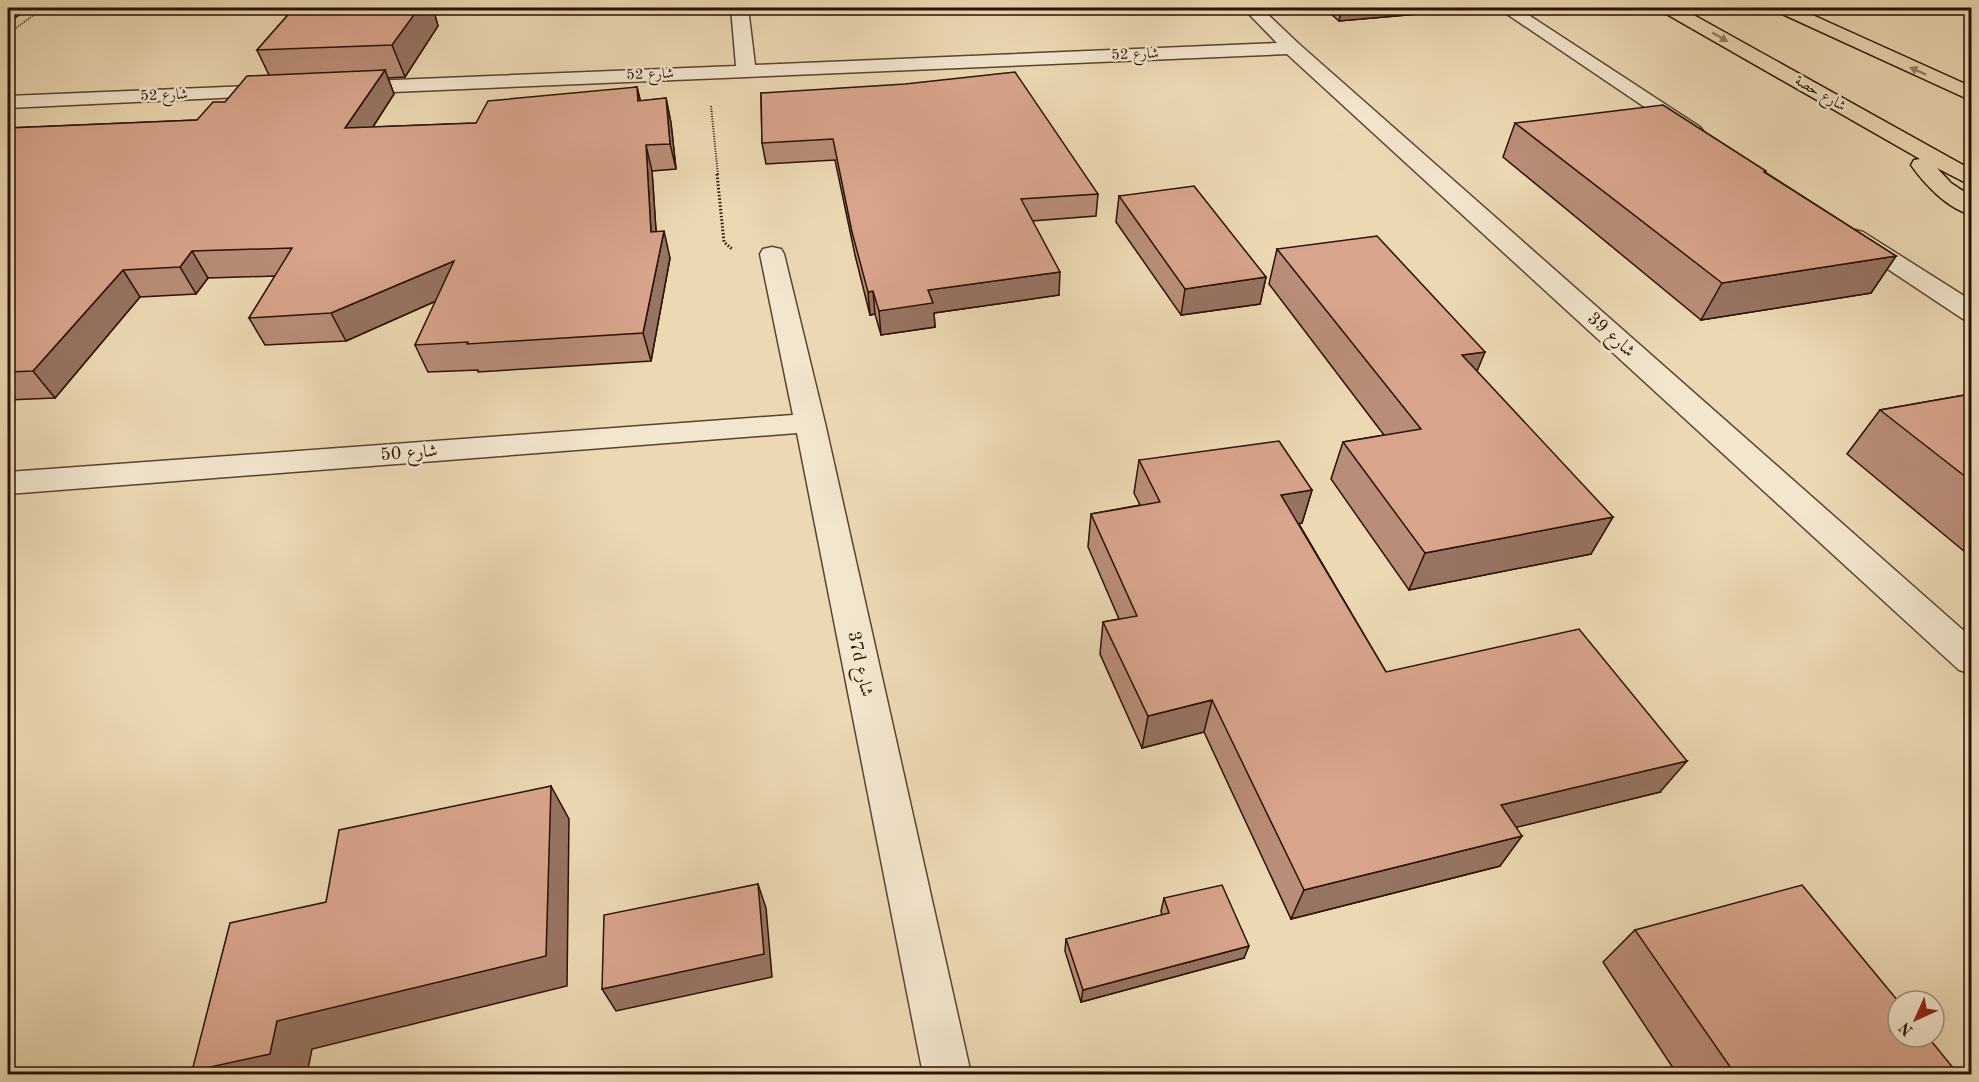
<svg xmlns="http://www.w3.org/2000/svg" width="1979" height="1082" font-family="'Old Standard TT',Amiri,serif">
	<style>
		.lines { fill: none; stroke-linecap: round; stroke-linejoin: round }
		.minor-casing { stroke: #59442e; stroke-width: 3 }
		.major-casing { stroke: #281201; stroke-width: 3 }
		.path-far1 { stroke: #281201; stroke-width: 2; stroke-dasharray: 1 1.5; stroke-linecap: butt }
		.path { stroke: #281201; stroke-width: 3; stroke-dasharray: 1.5 2; stroke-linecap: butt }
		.minor { fill: #f3e6ce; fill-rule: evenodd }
		.major { fill: #ecd9b4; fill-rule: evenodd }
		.wall { fill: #ba8d78; stroke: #281201; stroke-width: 1.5 }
		.shaded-wall { fill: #977362; stroke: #281201; stroke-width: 1.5 }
		.building { fill: #d8a48c; stroke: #281201; stroke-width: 1.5 }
		.oneway { fill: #947f63 }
		.labels { text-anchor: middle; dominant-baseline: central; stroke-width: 5; stroke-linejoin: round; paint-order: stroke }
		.far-street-label { font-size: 15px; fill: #281201; stroke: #f3e6ce }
		.street-label { font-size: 18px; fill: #281201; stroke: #f3e6ce }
	</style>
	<rect width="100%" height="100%" fill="#ecd9b4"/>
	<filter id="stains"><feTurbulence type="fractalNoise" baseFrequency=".00333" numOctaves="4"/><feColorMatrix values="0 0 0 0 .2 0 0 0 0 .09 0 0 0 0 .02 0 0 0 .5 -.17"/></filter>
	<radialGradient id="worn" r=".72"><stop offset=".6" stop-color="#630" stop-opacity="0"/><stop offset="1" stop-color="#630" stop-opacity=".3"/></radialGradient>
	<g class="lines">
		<defs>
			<g id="minor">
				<polygon points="731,8 748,8 755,65 1277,43 1243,8 1261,8 1299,44 1972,638 1972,674 1959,670 1287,54 346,94 339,92 336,88 339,84 346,82 736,66"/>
				<polygon points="1498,8 1518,8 1700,127 1703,131 1700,135 1693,137 1686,135"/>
				<polygon points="277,85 284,87 287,91 284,95 8,108 8,96"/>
				<polygon points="1855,230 1863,232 1972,301 1972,321 1963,319 1847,242 1843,237 1847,232"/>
				<polygon points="772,247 781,249 784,254 825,423 971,1074 923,1074 797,433 8,494 8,472 793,415 760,254 763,249"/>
			</g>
			<g id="major">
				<path d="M1661,8H1681L1972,170V186L1937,168L1951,183L1972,197V215C1948,209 1925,185 1911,165L1914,160L1920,159L1663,12Z"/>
				<polygon points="1775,8 1797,8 1972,87 1972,101 1778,12"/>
			</g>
		</defs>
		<!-- minor casing -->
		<use href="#minor" class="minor-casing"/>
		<!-- major casing -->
		<use href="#major" class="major-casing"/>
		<!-- path-far1 -->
		<g class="path-far1">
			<polyline points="8,34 43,8"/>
			<polyline points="711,106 718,175"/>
		</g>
		<!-- path -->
		<polyline class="path" points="717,174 724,242 733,250"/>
		<!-- minor -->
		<use href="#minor" class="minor"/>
		<!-- major -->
		<use href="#major" class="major"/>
	</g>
	<!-- wall -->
	<g class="wall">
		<polygon points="294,8 437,8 434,12 438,26 405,77 388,78 394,94 373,127 476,123 637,87 640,101 666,98 671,123 676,169 652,171 656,232 670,258 651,361 478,372 478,370 428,372 415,345 436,301 346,341 265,345 249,318 275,276 208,278 196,294 140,297 55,398 8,400 8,128 197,120 269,75 257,50"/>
		<polygon points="1324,8 1464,8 1464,10 1339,21"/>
		<polygon points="761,93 1098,194 1096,216 1032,221 1059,295 934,313 935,327 881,335 875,314 870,315 855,255 835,160 766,164 762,143"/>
		<polygon points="1515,123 1765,172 1896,256 1871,293 1701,320 1503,157"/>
		<polygon points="1119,196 1266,277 1260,304 1181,315 1116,222"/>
		<polygon points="1277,249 1477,371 1591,554 1409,590 1331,479 1343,442 1384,435 1269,284"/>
		<polygon points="1971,394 1971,557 1847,454 1880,410"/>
		<polygon points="1139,460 1312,490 1302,523 1299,524 1386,672 1660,792 1516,827 1500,866 1291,919 1204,732 1142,748 1100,654 1103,622 1119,619 1088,547 1091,514 1140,505 1134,493"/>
		<polygon points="1164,898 1244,958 1081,1002 1065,951 1066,939 1162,915 1161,911"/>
		<polygon points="1635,930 1958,1074 1677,1074 1603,962"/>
	</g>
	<!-- shaded-wall -->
	<g class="shaded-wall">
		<polygon points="8,8 29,8 8,23"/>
		<polygon points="418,8 437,8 434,12 438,26 405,77 392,45"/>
		<polygon points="1342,8 1464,8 1464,10 1339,21"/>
		<polygon points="385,70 394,94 356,153 345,128"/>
		<polygon points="637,87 643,111 638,101"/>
		<polygon points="666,98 671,123 676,169 670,144"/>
		<polygon points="646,145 652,171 658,259 651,232"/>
		<polygon points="664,231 670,258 651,361 643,333"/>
		<polygon points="192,251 208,278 196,294 180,267"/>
		<polygon points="1896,256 1871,293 1701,320 1722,283"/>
		<polygon points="454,261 465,288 346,341 331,313"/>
		<polygon points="123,270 140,297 55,398 33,371"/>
		<polygon points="1060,272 1059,295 934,313 935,327 881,335 879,311 928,290"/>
		<polygon points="1266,277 1260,304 1181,315 1185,289"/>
		<polygon points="873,291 875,314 870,315 868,292"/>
		<polygon points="1485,352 1470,388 1462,355"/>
		<polygon points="1312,490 1302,523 1273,528 1281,495"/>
		<polygon points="1613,517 1591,554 1409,590 1425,553"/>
		<polygon points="1212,700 1204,732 1142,748 1148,716"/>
		<polygon points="1687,761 1660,792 1481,836 1501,805"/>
		<polygon points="551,786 569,819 567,986 312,1049 307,1074 197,1074 192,1071"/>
		<polygon points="1522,836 1500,866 1291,919 1304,890"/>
		<polygon points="758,884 766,908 772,977 616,1011 602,989"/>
		<polygon points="1249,946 1244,958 1081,1002 1083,990"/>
	</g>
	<!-- building -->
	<g class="building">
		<polygon points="294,8 419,8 392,45 257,50"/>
		<polygon points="385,70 345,128 476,123 488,101 637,87 638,101 666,98 670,144 646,145 651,232 664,231 643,333 467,344 468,342 415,345 454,261 331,313 249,318 292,248 192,251 180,267 123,270 33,371 8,372 8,128 197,120 213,102 225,102 247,76"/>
		<polygon points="1015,72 1098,194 1021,199 1060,272 928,290 933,303 879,311 873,291 868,292 852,232 833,139 762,143 761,93 905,84"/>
		<polygon points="1663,105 1766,171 1764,172 1896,256 1722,283 1515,123"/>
		<polygon points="1194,186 1266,277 1185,289 1119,196"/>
		<polygon points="1377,236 1485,352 1462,355 1613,517 1425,553 1343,442 1421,429 1277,249"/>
		<polygon points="1971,394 1971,481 1880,410"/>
		<polygon points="1279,441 1312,490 1281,495 1386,672 1579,629 1687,761 1501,805 1522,836 1304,890 1212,700 1148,716 1103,622 1137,616 1091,514 1160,502 1139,460"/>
		<polygon points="551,786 546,956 277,1021 270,1054 192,1071 230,923 326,902 339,830"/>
		<polygon points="758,884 764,954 602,989 604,915"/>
		<polygon points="1222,885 1249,946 1083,990 1066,939 1169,913 1164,898"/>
		<polygon points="1802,885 1898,1001 1898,1037 1928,1037 1958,1074 1735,1074 1635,930"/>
	</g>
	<!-- one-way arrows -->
	<defs><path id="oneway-solid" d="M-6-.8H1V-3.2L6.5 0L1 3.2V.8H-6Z" transform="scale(1.5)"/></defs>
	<g class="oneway">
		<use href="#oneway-solid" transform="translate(1720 37) rotate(30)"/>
		<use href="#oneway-solid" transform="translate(1918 71) rotate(-156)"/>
	</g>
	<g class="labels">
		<!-- far-street labels -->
		<g class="far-street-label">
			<text transform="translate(1135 55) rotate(-2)">شارع 52</text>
			<text transform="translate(650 75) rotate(-2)">شارع 52</text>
			<text transform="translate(1820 94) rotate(30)">شارع حصة</text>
			<text transform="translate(164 96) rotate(-2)">شارع 52</text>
		</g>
		<!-- street labels -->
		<g class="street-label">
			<text transform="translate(1611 335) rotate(42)">شارع 39</text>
			<text transform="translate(409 453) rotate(-4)">شارع 50</text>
			<text transform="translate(860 664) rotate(78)">37d شارع</text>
		</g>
	</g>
	<!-- margin -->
	<rect width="1979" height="1082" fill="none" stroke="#ecd9b4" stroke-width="30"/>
	<rect x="9" y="9" width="1961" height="1064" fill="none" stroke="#281201" stroke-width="3"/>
	<rect x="15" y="15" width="1949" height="1052" fill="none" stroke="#281201" stroke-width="1.5"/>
	<!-- north arrow -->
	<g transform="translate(1916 1019) rotate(225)"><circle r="28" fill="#f3e6ce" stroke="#a2917c" stroke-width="1.5"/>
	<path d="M0-4.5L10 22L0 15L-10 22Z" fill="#8f2418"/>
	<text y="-9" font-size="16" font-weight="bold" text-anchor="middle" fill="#281201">N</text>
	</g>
	<rect width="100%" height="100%" filter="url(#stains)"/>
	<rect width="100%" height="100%" fill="url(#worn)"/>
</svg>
